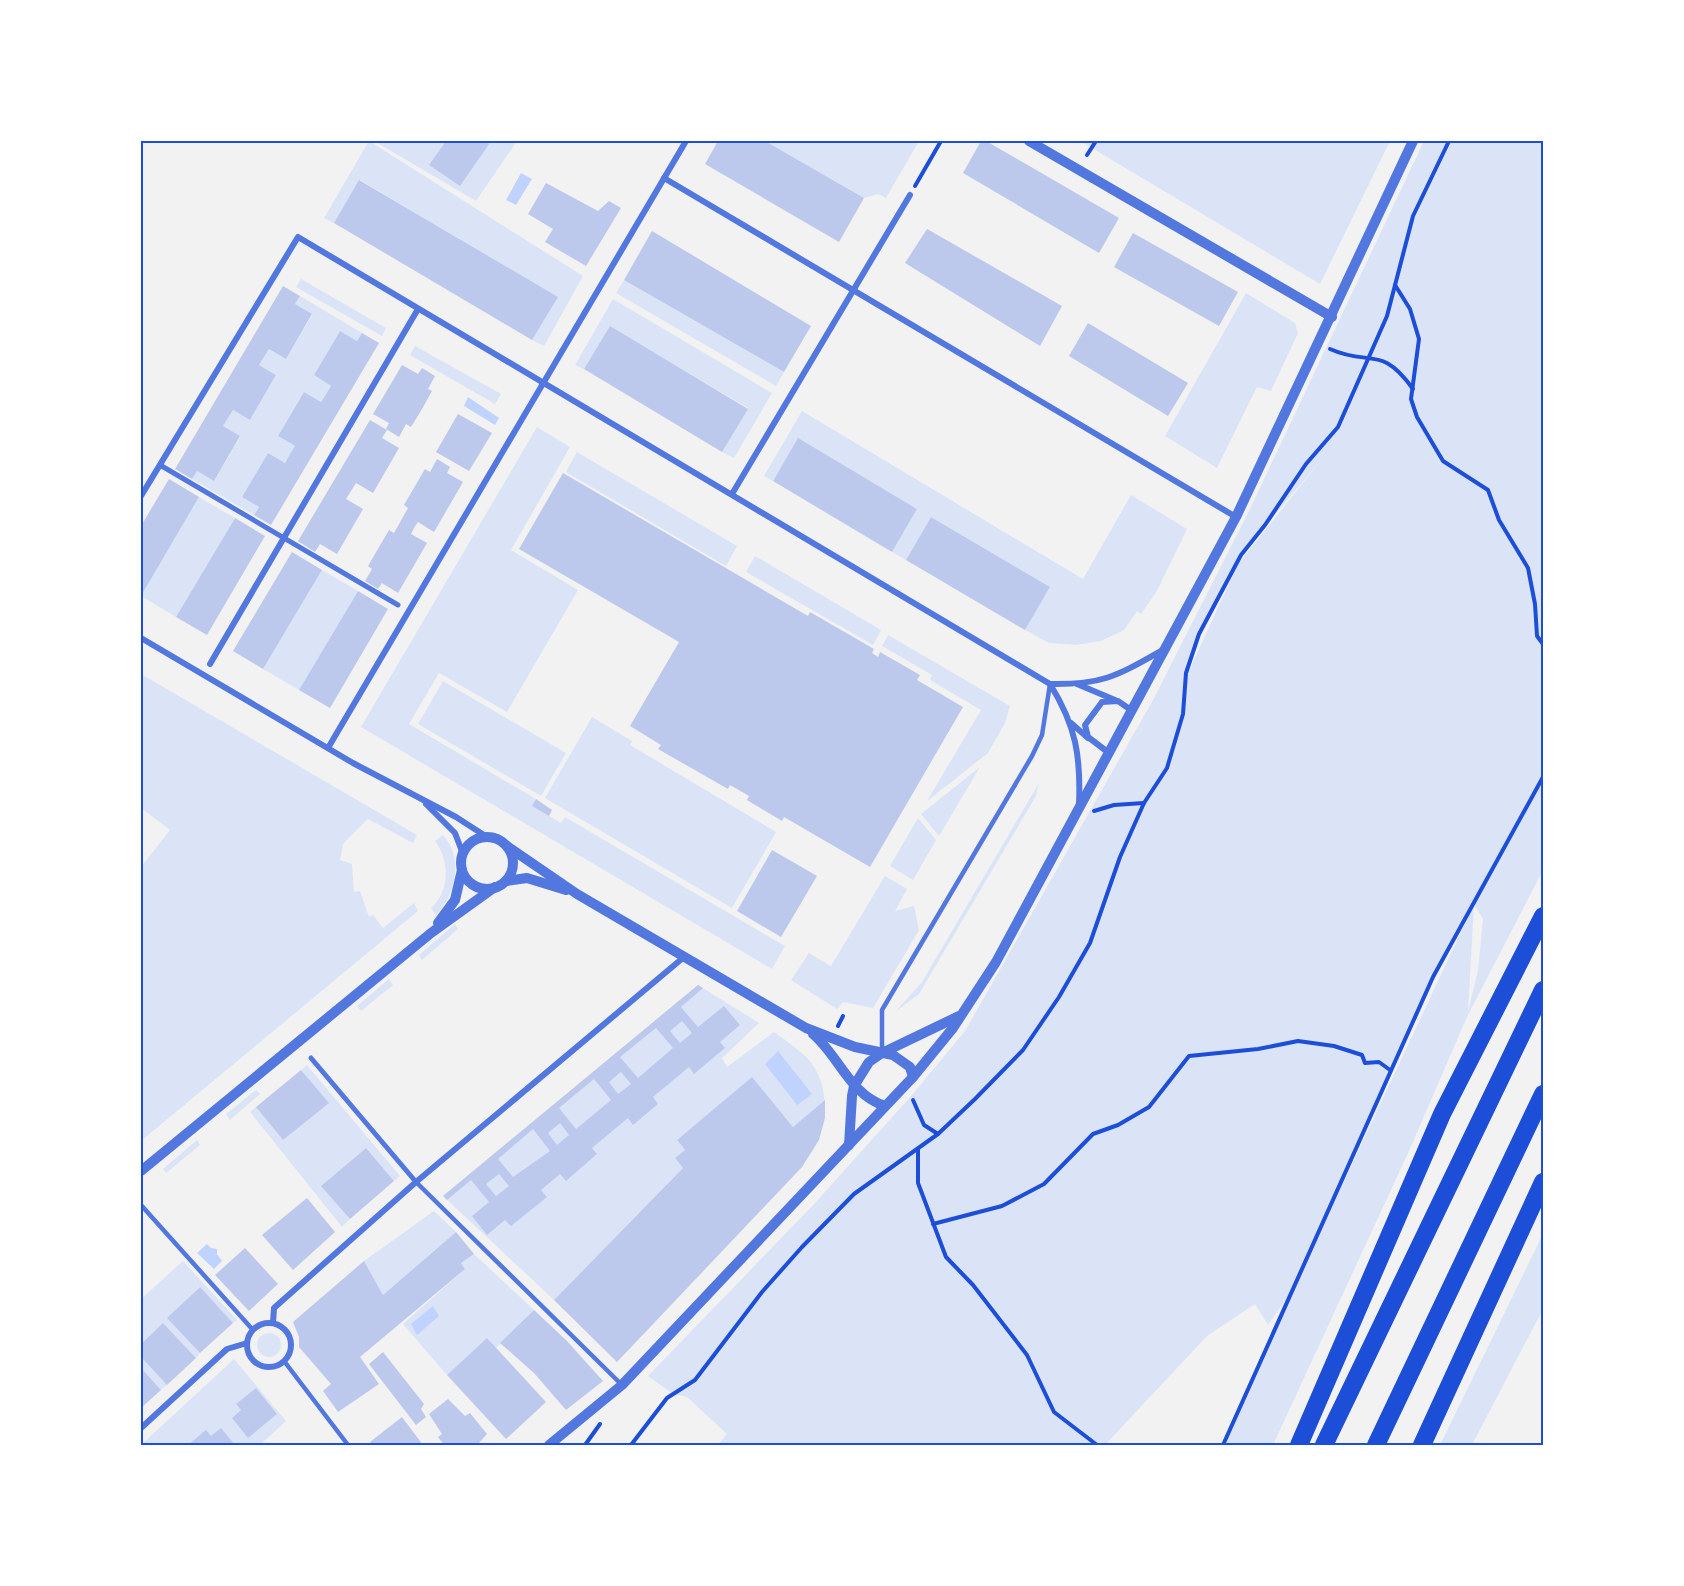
<svg xmlns="http://www.w3.org/2000/svg" width="1684" height="1586" font-family="Montserrat,sans-serif">
	<style>
		.green { fill: #dbe4f7; fill-rule: evenodd }
		.water { fill: #bfd3fe }
		.building { fill: #bdc9ec; fill-rule: evenodd }
		.lines { fill: none; stroke-linecap: round; stroke-linejoin: round }
		.path { stroke: #1d4ed8; stroke-width: 4 }
		.service { stroke: #5277de; stroke-width: 4.5 }
		.pedestrian { stroke: #5277de; stroke-width: 5 }
		.minor { stroke: #5277de; stroke-width: 6 }
		.tertiary { stroke: #5277de; stroke-width: 10 }
		.motorway { stroke: #1d4ed8; stroke-width: 18 }
		.neatline { fill: none; stroke: #1d4ed8; stroke-width: 2 }
	</style>
	<rect width="100%" height="100%" fill="#f2f2f2"/>
	<!-- green -->
	<g class="green">
		<polygon points="369,141 583,276 544,346 532,340 557,297 360,180 334,223 324,218"/>
		<polygon points="374,141 517,141 476,201"/>
		<polygon points="765,141 919,141 886,198 878,194 864,198"/>
		<polygon points="1080,141 1390,141 1320,284"/>
		<path d="M1424,141H1543V870L1467,1017L1409,1151L1273,1445H1223L1293,1289L1268,1325L1255,1304L1207,1336L1105,1445H718L727,1434L687,1397L673,1394L648,1376L815,1203L912,1095L965,1031L1153,700L1248,513ZM1322,459L1238,564L1189,671L1199,634L1241,555ZM1474,905L1483,919L1478,970L1468,1012ZM1469,915L1313,1247L1433,977Z"/>
		<polygon points="301,279 386,328 382,336 296,287"/>
		<polygon points="624,280 784,372 776,386 616,293"/>
		<polygon points="1246,293 1295,323 1298,333 1271,391 1257,387 1217,468 1165,436"/>
		<polygon points="300,296 362,333 357,341 340,331 314,375 331,386 321,402 304,392 278,436 295,446 285,463 268,453 242,497 259,507 254,515 192,479 197,471 214,481 240,437 223,426 233,410 250,420 276,375 259,365 269,349 286,359 312,315 295,304"/>
		<polygon points="613,299 772,393 734,458 722,452 748,408 610,327 584,369 575,365"/>
		<polygon points="415,346 501,394 495,404 410,355"/>
		<polygon points="802,411 1083,579 1131,495 1187,529 1157,591 1141,614 1137,611 1124,630 1101,641 1076,645 1049,643 1025,630 1050,587 931,517 906,560 892,552 917,509 798,439 773,481 764,476"/>
		<polygon points="537,427 570,447 511,550 578,590 507,712 439,673 409,724 536,799 533,806 561,823 565,817 785,946 772,969 361,727"/>
		<polygon points="577,452 737,546 726,566 566,472"/>
		<polygon points="199,497 235,518 176,617 141,596"/>
		<polygon points="755,556 881,630 873,645 746,572"/>
		<polygon points="322,570 358,591 299,690 263,669"/>
		<polygon points="888,635 1010,706 1005,723 988,753 927,801 981,710 930,680 932,675 882,646"/>
		<polygon points="141,674 417,835 413,843 368,819 343,844 340,860 352,864 354,892 360,891 369,917 373,915 383,928 414,903 418,911 141,1141 141,867 170,830 141,808"/>
		<polygon points="443,681 566,753 541,796 418,724"/>
		<polygon points="592,717 632,741 630,745 776,832 732,908 545,798"/>
		<polygon points="980,767 939,836 921,814"/>
		<polygon points="1039,783 1036,796 919,994 895,1012 922,982"/>
		<polygon points="918,818 936,840 913,880 890,866"/>
		<path d="M443,835C464,858 456,894 436,915L431,908C450,891 450,861 435,841Z"/>
		<polygon points="885,876 907,889 895,911 914,906 919,930 873,1008 843,1002 837,1009 791,980 809,953 831,966"/>
		<polygon points="455,924 458,929 422,960 419,955"/>
		<polygon points="389,979 393,985 361,1011 357,1006"/>
		<path d="M698,985L759,1023L722,1058L727,1067L774,1032C805,1054 822,1064 825,1104L793,1127L752,1078L677,1140L685,1150L675,1158L683,1168L554,1300L443,1196Z"/>
		<polygon points="307,1065 400,1176 394,1181 366,1148 322,1185 350,1219 342,1227 250,1112 256,1107 283,1140 328,1103 301,1070"/>
		<polygon points="256,1090 260,1094 230,1120 226,1114"/>
		<polygon points="197,1140 200,1145 166,1173 163,1169"/>
		<polygon points="434,1211 456,1232 383,1295 364,1261"/>
		<polygon points="1543,1234 1543,1309 1472,1445 1440,1445"/>
		<polygon points="474,1254 534,1310 496,1348 487,1338 447,1375 403,1324 465,1269 461,1263"/>
		<polygon points="183,1261 237,1320 233,1323 199,1287 169,1318 200,1353 196,1358 163,1323 141,1344 141,1299"/>
		<circle cx="269" cy="1345" r="12"/>
		<polygon points="141,1357 167,1385 161,1390 141,1369"/>
		<polygon points="234,1359 286,1421 260,1445 141,1445"/>
	</g>
	<!-- water -->
	<g class="water">
		<polygon points="521,173 532,179 516,205 506,200"/>
		<polygon points="468,397 499,418 495,425 464,406"/>
		<polygon points="778,1051 812,1094 797,1105 765,1064"/>
		<polygon points="207,1244 211,1248 217,1249 217,1254 222,1261 214,1269 197,1253"/>
		<polygon points="433,1306 439,1316 417,1335 411,1324"/>
	</g>
	<!-- building -->
	<g class="building">
		<polygon points="446,141 485,141 489,144 460,186 429,165"/>
		<polygon points="718,141 765,141 864,198 839,242 705,164"/>
		<polygon points="981,141 986,141 1119,218 1099,253 963,173"/>
		<polygon points="359,180 558,297 532,340 334,223"/>
		<polygon points="546,183 598,211 609,201 621,208 586,266 545,242 553,229 528,214"/>
		<polygon points="927,229 1062,306 1040,346 905,263"/>
		<polygon points="652,231 811,326 784,372 624,280"/>
		<polygon points="1133,233 1238,292 1219,326 1114,267"/>
		<polygon points="283,286 300,296 295,304 312,314 286,359 269,349 259,365 276,375 250,420 233,410 223,426 240,436 214,481 197,471 192,479 175,469"/>
		<polygon points="1088,323 1188,383 1168,416 1069,356"/>
		<polygon points="610,326 748,409 722,452 584,369"/>
		<polygon points="340,331 357,341 362,333 379,343 271,525 254,515 259,507 242,497 268,453 285,463 290,454 295,446 278,436 304,392 321,402 331,386 314,375"/>
		<polygon points="402,365 418,374 422,368 435,376 428,389 432,391 422,409 411,427 406,424 399,437 386,429 389,423 373,414"/>
		<polygon points="458,414 492,433 469,471 436,452"/>
		<polygon points="370,420 387,430 382,438 399,448 373,493 356,483 346,499 363,509 337,554 320,544 315,552 298,541"/>
		<polygon points="798,438 917,509 892,552 773,481"/>
		<polygon points="437,459 450,467 447,473 463,482 434,532 418,522 414,528 411,534 427,543 398,593 382,583 378,589 365,581 372,569 368,566 389,530 394,533 408,508 404,505 425,469 430,472"/>
		<polygon points="563,473 808,616 810,612 874,649 872,653 878,657 880,652 920,675 917,680 963,707 870,867 784,817 782,821 747,800 749,796 730,785 728,789 658,749 661,745 630,726 679,642 519,549"/>
		<polygon points="169,479 199,497 141,596 141,526"/>
		<polygon points="931,517 1050,587 1025,630 906,560"/>
		<polygon points="235,518 265,536 207,635 176,617"/>
		<polygon points="292,552 322,570 263,669 233,651"/>
		<polygon points="358,591 388,609 330,708 299,690"/>
		<polygon points="536,799 552,810 549,816 532,806"/>
		<polygon points="772,850 817,876 781,937 737,911"/>
		<path d="M698,985L703,988L681,1007L698,1027L724,1006L740,1025L720,1042L725,1048L694,1074L689,1067L653,1097L658,1104L633,1125L628,1118L592,1148L597,1154L566,1181L560,1174L541,1190L547,1197L511,1226L505,1220L487,1235L472,1216L489,1202L471,1180L447,1200L443,1196ZM682,1021L692,1033L680,1043L670,1031ZM656,1028L673,1048L638,1078L620,1057ZM621,1072L631,1084L618,1094L609,1082ZM594,1079L611,1100L576,1129L559,1108ZM560,1123L569,1135L557,1145L548,1133ZM533,1129L550,1151L513,1177L498,1159ZM499,1174L509,1186L496,1196L486,1184Z"/>
		<polygon points="301,1070 329,1103 283,1140 256,1107"/>
		<polygon points="752,1077 793,1127 825,1100 825,1118 819,1140 802,1167 617,1362 554,1300 683,1168 675,1158 685,1150 677,1140"/>
		<polygon points="366,1148 394,1181 350,1219 321,1186"/>
		<polygon points="307,1198 335,1232 293,1270 262,1235"/>
		<polygon points="456,1232 474,1254 461,1263 465,1269 360,1357 379,1384 338,1412 323,1391 331,1384 299,1347 299,1337 293,1322 364,1261 383,1295"/>
		<polygon points="245,1248 278,1284 249,1311 215,1275"/>
		<polygon points="200,1287 233,1323 200,1353 167,1318"/>
		<polygon points="534,1310 567,1341 603,1381 566,1410 534,1373 500,1343"/>
		<polygon points="163,1323 196,1358 167,1385 141,1357 141,1344"/>
		<polygon points="487,1338 546,1402 506,1439 447,1375"/>
		<polygon points="383,1352 424,1404 421,1409 426,1417 416,1425 369,1364"/>
		<polygon points="141,1368 161,1390 141,1408"/>
		<polygon points="256,1388 277,1414 248,1438 232,1418 241,1410 236,1404"/>
		<polygon points="448,1399 465,1416 470,1413 487,1434 477,1445 444,1445 438,1437 442,1434 429,1414"/>
		<polygon points="402,1417 423,1445 372,1445 370,1442"/>
		<polygon points="221,1428 235,1445 188,1445 206,1430 211,1436"/>
	</g>
	<g class="lines">
		<!-- path -->
		<g class="path">
			<polyline points="1087,155 1096,141"/>
			<polyline points="915,186 941,141"/>
			<polyline points="1395,285 1410,309 1419,339 1411,399 1417,417 1443,461 1488,490 1499,520 1528,568 1535,604 1537,636 1543,644"/>
			<path d="M1330,349C1370,367 1381,344 1413,389"/>
			<polyline points="1094,811 1114,805 1144,803"/>
			<polyline points="838,1026 843,1016"/>
			<polyline points="913,1100 924,1125 938,1134"/>
			<polyline points="918,1149 918,1183 946,1257 973,1285 1027,1355 1054,1412 1097,1445"/>
			<polyline points="933,1224 1002,1206 1044,1184 1093,1134 1118,1125 1149,1107 1189,1056 1258,1049 1298,1041 1334,1046 1362,1055 1365,1063 1379,1062 1390,1070"/>
			<polyline points="585,1445 600,1424"/>
			<polyline points="631,1445 667,1398 695,1380 762,1292 802,1247 854,1194 938,1134 975,1099 1023,1050 1059,997 1090,943 1120,857 1144,803 1167,768 1183,714 1186,673 1199,634 1241,555 1265,525 1306,464 1338,427 1387,316 1413,216 1449,141"/>
			<polyline points="1223,1445 1433,977 1543,777"/>
		</g>
		<!-- service -->
		<g class="service">
			<polyline points="882,1053 882,1010 1032,756 1042,735 1050,684"/>
			<polyline points="416,1182 622,1385"/>
			<polyline points="141,1205 253,1330"/>
			<polyline points="284,1361 348,1445"/>
		</g>
		<!-- pedestrian -->
		<g class="pedestrian">
			<polyline points="160,465 398,605"/>
			<polyline points="311,1058 416,1182"/>
		</g>
		<!-- minor -->
		<g class="minor">
			<polyline points="664,178 1236,517"/>
			<polyline points="732,494 910,195"/>
			<path d="M141,496L298,237L1050,684C1076,726 1081,756 1079,805"/>
			<polyline points="141,638 353,763 456,817 487,837"/>
			<polyline points="210,664 418,309"/>
			<path d="M1050,684C1102,685 1117,676 1161,651"/>
			<polyline points="1077,684 1115,700"/>
			<polyline points="1071,723 1088,738"/>
			<polyline points="328,748 686,141"/>
			<polyline points="1109,753 1088,737 1085,725 1102,702 1118,701 1131,710"/>
			<polyline points="426,804 455,833 463,854"/>
			<circle cx="269" cy="1345" r="22"/>
			<polyline points="273,1323 274,1308 416,1182 684,957"/>
			<polyline points="141,1428 227,1349 247,1343"/>
		</g>
		<!-- tertiary -->
		<g class="tertiary">
			<polyline points="1029,141 1332,317"/>
			<circle cx="487" cy="863" r="26"/>
			<polyline points="507,846 577,894 806,1028 855,1047 893,1055 910,1067 913,1077"/>
			<polyline points="506,881 527,878 566,890"/>
			<polyline points="438,923 455,900 462,870"/>
			<path d="M813,1034C839,1056 850,1095 885,1106"/>
			<polyline points="849,1145 852,1096 854,1086 869,1062 882,1053 959,1016"/>
			<polyline points="141,1171 431,933 495,887"/>
			<polyline points="549,1445 622,1385 913,1077 953,1028 996,962 1236,517 1413,141"/>
		</g>
		<!-- motorway -->
		<g class="motorway">
			<polyline points="1299,1445 1442,1114 1543,916"/>
			<polyline points="1324,1445 1543,990"/>
			<polyline points="1376,1445 1543,1094"/>
			<polyline points="1422,1445 1543,1182"/>
		</g>
	</g>
	<!-- border -->
	<rect width="1684" height="1586" fill="none" stroke="#ffffff" stroke-width="285"/>
	<rect x="142" y="142" width="1400" height="1302" class="neatline"/>
</svg>
